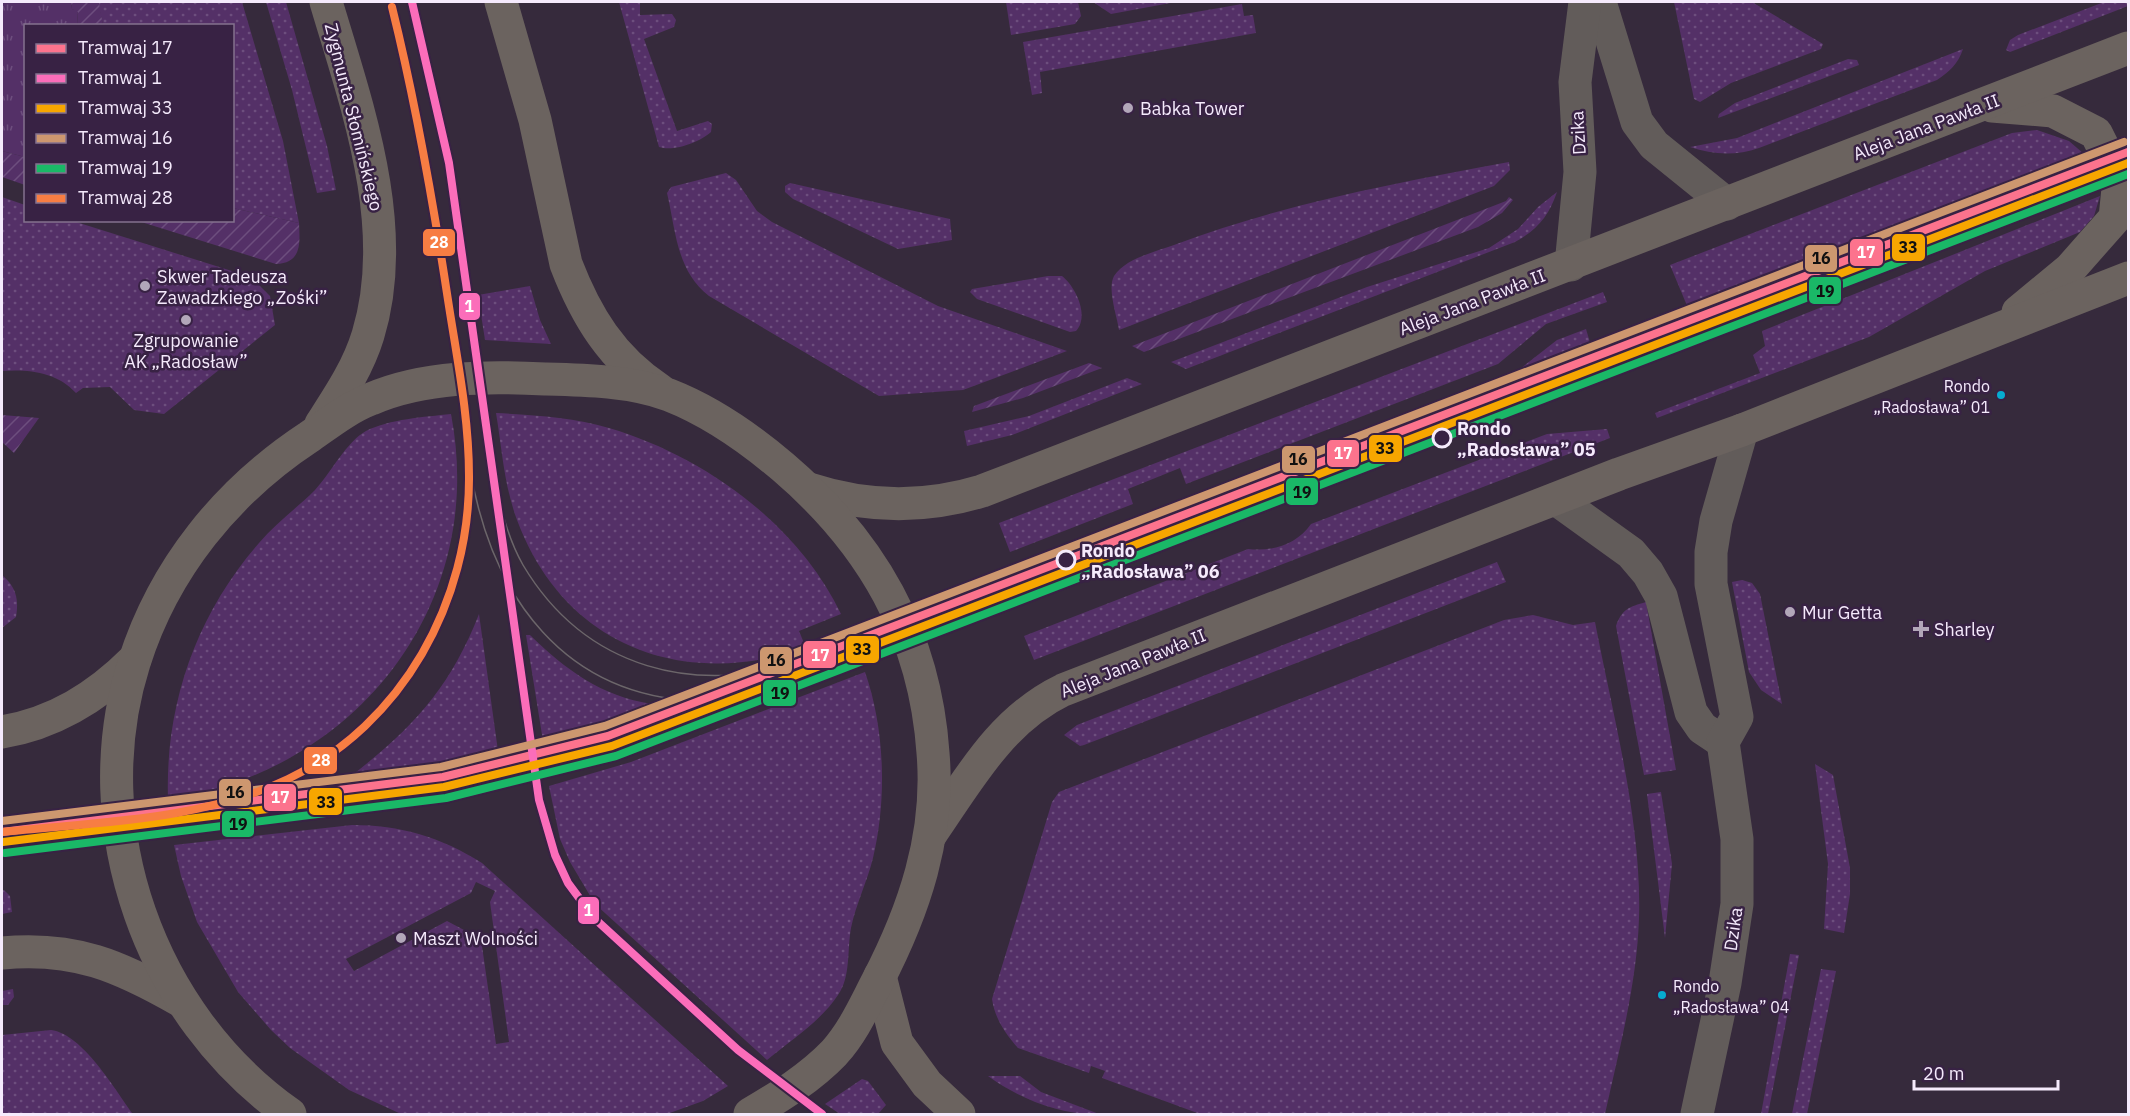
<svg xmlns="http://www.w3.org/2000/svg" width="2130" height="1116" font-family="'IBM Plex Sans',sans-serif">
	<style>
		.grass { fill: url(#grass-dots); fill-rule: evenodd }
		.park { fill: url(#park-tufts) }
		.garden { fill: url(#garden-furrows) }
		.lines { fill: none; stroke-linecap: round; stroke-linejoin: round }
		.minor { stroke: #625c5a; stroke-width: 33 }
		.major { stroke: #6b635f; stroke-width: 33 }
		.tram { stroke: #6c666a; stroke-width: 1.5 }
		.tram-1-casing { stroke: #382244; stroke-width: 12 }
		.tram-2-casing { stroke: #382244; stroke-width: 12 }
		.tram-3-casing { stroke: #382244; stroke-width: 12 }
		.tram-4-casing { stroke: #382244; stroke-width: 12 }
		.tram-5-casing { stroke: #382244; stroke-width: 12 }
		.tram-6-casing { stroke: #382244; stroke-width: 12 }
		.tram-1 { stroke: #fc738d; stroke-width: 8 }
		.tram-2 { stroke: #fb6dba; stroke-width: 8 }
		.tram-3 { stroke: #f7a600; stroke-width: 8 }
		.tram-4 { stroke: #cd976f; stroke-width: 8 }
		.tram-5 { stroke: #1ab867; stroke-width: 8 }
		.tram-6 { stroke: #f77d43; stroke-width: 8 }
		.poi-dot { fill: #b2a7b9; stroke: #382244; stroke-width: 2 }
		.bus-dot { fill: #06acd0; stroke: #382244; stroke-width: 2 }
		.stop-dot { fill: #382244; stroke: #f5eafc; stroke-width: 3 }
		.labels { text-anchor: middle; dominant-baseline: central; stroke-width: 5; stroke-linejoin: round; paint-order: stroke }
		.bus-label { font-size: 16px; fill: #f5eafc; stroke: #382244; text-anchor: end }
		.poi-label { font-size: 18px; fill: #f5eafc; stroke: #382244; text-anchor: start }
		.street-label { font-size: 18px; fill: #f5eafc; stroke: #382244 }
		.stop-label { font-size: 18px; font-weight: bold; fill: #f5eafc; stroke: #382244; text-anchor: start }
		.line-badge { stroke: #382244; stroke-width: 2 }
		.badge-label { font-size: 16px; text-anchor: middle; font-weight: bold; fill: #fff }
		.pale-badge-label { font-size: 16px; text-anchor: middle; font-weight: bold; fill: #111 }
	</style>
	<defs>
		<pattern id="grass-dots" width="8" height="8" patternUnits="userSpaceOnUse" patternTransform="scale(1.5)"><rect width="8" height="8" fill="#543067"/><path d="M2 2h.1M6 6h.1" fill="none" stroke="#6d4e7e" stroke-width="1.8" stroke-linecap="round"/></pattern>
		<pattern id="park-tufts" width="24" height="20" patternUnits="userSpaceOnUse" patternTransform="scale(1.5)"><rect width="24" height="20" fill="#543067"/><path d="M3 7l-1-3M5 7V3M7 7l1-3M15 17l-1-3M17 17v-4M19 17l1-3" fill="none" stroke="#6d4e7e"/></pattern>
		<pattern id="garden-furrows" width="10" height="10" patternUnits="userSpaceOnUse" patternTransform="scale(1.5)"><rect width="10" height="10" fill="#543067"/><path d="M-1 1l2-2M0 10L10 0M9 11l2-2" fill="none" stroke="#6d4e7e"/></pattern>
	</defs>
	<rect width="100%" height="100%" fill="#362a3c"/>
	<!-- grass -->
	<g class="grass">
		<polygon points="98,2 242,2 283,141 299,223 233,208 232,26 103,25"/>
		<polygon points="266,2 286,2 327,146 336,190 317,193 292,90"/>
		<path d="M619,2H640V15L672,14L676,20L674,27L644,39L677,131L708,121L712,124L711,132C700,142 674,152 659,147Z"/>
		<polygon points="1006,2 1078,2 1081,16 1075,24 1011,35"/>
		<polygon points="1093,2 1176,2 1111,14"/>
		<polygon points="1674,2 1752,2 1823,44 1821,49 1731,83 1700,102 1694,99"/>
		<polygon points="2104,2 2128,2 2128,6 2010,52 2006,50 2010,40 2018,35"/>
		<polygon points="1242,4 1244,16 1253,15 1256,33 1040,72 1042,93 1032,95 1023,42"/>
		<path d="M1963,49C1958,64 1950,71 1937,80L1759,148C1736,156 1713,155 1690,147L1737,138Z"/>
		<polygon points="1848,59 1857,60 1859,65 1718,118 1719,114 1735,103"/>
		<polygon points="2037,130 2069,141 2084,154 1688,308 1670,265 2012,133"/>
		<path d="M1509,162L1510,170L1494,186L1119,330C1117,316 1107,289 1114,276C1126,258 1155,252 1174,245C1282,204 1396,183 1509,162Z"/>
		<path d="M726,173L736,180L757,211L772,222L938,306L1067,351L963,390L879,396L709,296C676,270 676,231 667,193L671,187Z"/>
		<polygon points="790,183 950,219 952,240 898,249 793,199 785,192 785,186"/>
		<path d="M1557,192C1549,216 1537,230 1515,242L1186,369L1171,362L1367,287L1489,248L1518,229L1538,207Z"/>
		<polygon points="2100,196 2094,216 2080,232 1985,271 1869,337 1657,418 1655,413 1760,373 1753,355 1765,346 1762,331"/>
		<path d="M2,197L25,205L26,220L73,221L251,277L270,296L275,325L164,414L134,410L110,387L83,388L76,393C57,372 28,369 2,371Z"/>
		<path d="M1048,276H1062C1075,286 1090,316 1076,331L1070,332L977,299L970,292L972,289Z"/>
		<polygon points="530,286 540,320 551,344 485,340 478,295"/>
		<polygon points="1603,292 1607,302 1546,324 1498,364 1186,484 1180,468 1128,489 1133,504 1010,552 999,523"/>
		<polygon points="1586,329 1591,346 1507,379 1557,340"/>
		<polygon points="1127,378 1142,384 1012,435 967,446 964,431 1029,416"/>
		<path d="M496,413C534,415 573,417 609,428C704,456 798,524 841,614L799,631L806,648C682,690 564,646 517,520C504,485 502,449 496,413Z"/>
		<path d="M451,414C488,605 355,772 168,799C165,705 196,615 259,543C276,523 297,508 315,490C330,474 347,441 366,431C390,419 424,417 451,414Z"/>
		<path d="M1607,429L1610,438L1034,660L1024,636L1248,549C1273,552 1297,544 1311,524L1547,434Z"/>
		<polygon points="1497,562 1506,582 1084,745 1080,746 1064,735 1077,725"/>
		<path d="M2,575C16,587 19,599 16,617L2,628Z"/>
		<polygon points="1742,580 1752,583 1760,594 1782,704 1761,690 1749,672 1732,582"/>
		<path d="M1646,602L1676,770L1644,775L1616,626C1622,609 1629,607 1646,602Z"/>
		<path d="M479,614L498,751L395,774L351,776C413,728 450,688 479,614Z"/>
		<path d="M1533,615L1573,625L1595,622C1613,716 1642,823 1639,918C1637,984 1619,1050 1605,1114H1200L1102,1078L1105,1071L1091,1066L1089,1073L1018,1048C1005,1033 995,1019 992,999L1052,802L1059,792L1504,620Z"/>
		<path d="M526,635H530C566,670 601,696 652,704L653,707L587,730L543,741Z"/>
		<path d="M865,672C885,729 887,800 873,858C867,882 856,904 851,928C847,949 851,977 838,995C821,1021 791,1040 767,1060L595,904L570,862L560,839L549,786L631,762Z"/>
		<polygon points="1815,764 1833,775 1850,868 1850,894 1844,933 1824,929 1828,864"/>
		<polygon points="1661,792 1672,864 1665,938 1647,794"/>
		<path d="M352,825C400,825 441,837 482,863L728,1086L703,1101L667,1114H401L349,1090L290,1048L271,1030L238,992L197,922L181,876L174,845ZM476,882L495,891L490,902L509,1042L496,1044L481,939L447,921L354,971L346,959L471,893Z"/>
		<polygon points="4,890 10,896 12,912 2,914 2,891"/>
		<polygon points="1790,954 1799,955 1768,1114 1761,1114"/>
		<polygon points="1821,969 1836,971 1807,1114 1792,1114"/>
		<polygon points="13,989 14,997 8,1005 2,1005 2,991"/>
		<path d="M51,1030C83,1034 115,1090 133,1114H2V1035Z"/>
		<path d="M988,1076H1020L1041,1092L1099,1114C1060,1115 1020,1099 988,1076Z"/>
		<polygon points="862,1079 868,1081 886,1105 878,1114 840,1114 825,1104"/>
	</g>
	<!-- park -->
	<polygon class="park" points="2,2 71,2 72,9 78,11 77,25 26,26 25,157 2,151"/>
	<!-- garden -->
	<g class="garden">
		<polygon points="71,2 99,3 103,25 77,25 78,12 72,9"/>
		<polygon points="2,151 25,157 25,185 2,177"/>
		<polygon points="1509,197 1513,200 1502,213 1478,227 1144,352 1132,346 1506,201"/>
		<path d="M233,208L299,223C300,243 302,263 276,264L138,221L232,220Z"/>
		<polygon points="1089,363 1102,368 1023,398 972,412 974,406"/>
		<polygon points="2,415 39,418 14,453 2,442"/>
	</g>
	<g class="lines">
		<!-- minor -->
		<g class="minor">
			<polyline points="1600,2 1637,122 1654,145 1727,204"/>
			<polyline points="1571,265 1580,172 1575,82 1585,2"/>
			<polyline points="1556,499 1631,553 1648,573 1661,596 1691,712 1702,728 1723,742"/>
			<polyline points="1697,1114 1725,983 1737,904 1737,839 1723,742 1737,717 1711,584 1711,552 1716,521 1742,430"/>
		</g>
		<!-- major -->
		<g class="major">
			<path d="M501,2L535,120L566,264C586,316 612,359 660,390"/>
			<polyline points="1992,106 2053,111 2096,133 2119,179 2115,218 2070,269 2018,312"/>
			<path d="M321,424C339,396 358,368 368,335C401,227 357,106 326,2"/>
			<path d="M809,489C867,508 923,509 982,491L2128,48"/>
			<path d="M2,732C55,723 97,697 135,659"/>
			<path d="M931,834C969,779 1001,720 1063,690L1619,474L1742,430L2128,278"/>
			<path d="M2,953C74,946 120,966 181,1001"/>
			<polyline points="880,976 897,1043 927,1084 959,1114"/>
			<path d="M290,1114C150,1016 82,827 134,663C164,568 227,491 309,437C329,423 348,408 371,399C424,376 489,376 545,379C585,380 631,381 669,395C710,411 750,439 783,467C872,543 925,635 933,753C940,835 914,911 877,982C864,1007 853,1032 834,1053C810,1078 779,1097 750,1114"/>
		</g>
		<!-- tram -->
		<g class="tram">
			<path d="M471,474C493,597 564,696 698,701C741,703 783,691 823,678"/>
			<path d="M494,474C500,505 507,537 523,565C585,669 697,698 808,659"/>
		</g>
		<defs>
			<polyline id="tram-1" points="2,832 443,777 608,736 2128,152"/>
			<polyline id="tram-2" points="412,2 449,163 539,800 555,855 568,883 594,918 738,1050 822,1114"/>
			<polyline id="tram-3" points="3,842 444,787 612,746 2128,163"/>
			<polyline id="tram-4" points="2,821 441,767 605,726 2124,142"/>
			<polyline id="tram-5" points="5,853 446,798 616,756 2128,174"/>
			<path id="tram-6" d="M2,832C96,822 200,821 288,779C403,724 470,601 469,476C469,416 457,359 448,300C433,201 416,104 392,7"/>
		</defs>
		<!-- tram-1 casing -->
		<use href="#tram-1" class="tram-1-casing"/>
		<!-- tram-2 casing -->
		<use href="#tram-2" class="tram-2-casing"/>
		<!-- tram-3 casing -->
		<use href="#tram-3" class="tram-3-casing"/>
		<!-- tram-4 casing -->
		<use href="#tram-4" class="tram-4-casing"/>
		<!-- tram-5 casing -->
		<use href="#tram-5" class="tram-5-casing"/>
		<!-- tram-6 casing -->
		<use href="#tram-6" class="tram-6-casing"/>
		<!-- tram-1 -->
		<use href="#tram-1" class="tram-1"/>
		<!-- tram-2 -->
		<use href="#tram-2" class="tram-2"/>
		<!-- tram-3 -->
		<use href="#tram-3" class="tram-3"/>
		<!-- tram-4 -->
		<use href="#tram-4" class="tram-4"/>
		<!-- tram-5 -->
		<use href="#tram-5" class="tram-5"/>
		<!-- tram-6 -->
		<use href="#tram-6" class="tram-6"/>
	</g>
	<!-- markers -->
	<g class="poi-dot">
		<circle cx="1128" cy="108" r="6"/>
		<circle cx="145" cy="286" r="6"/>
		<circle cx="186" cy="320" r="6"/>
		<circle cx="1790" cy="612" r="6"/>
		<path d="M1918 620h6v6h6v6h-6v6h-6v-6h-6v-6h6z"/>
		<circle cx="401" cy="938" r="6"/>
	</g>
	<g class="bus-dot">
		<circle cx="2001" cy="395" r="5"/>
		<circle cx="1662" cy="995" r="5"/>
	</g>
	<g class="stop-dot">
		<circle cx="1442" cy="438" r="9"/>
		<circle cx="1066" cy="560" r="9"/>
	</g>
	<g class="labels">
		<!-- bus labels -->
		<g class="bus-label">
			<text x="1990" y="386">Rondo<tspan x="1990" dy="21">„Radosława” 01</tspan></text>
			<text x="1673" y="986" text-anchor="start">Rondo<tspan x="1673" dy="21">„Radosława” 04</tspan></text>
		</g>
		<!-- poi labels -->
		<g class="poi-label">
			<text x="1140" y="108">Babka Tower</text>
			<text x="157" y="276">Skwer Tadeusza<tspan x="157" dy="21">Zawadzkiego „Zośki”</tspan></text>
			<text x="186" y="340" text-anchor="middle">Zgrupowanie<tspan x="186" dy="21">AK „Radosław”</tspan></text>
			<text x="1802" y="612">Mur Getta</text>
			<text x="1934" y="629">Sharley</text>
			<text x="413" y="938">Maszt Wolności</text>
		</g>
		<!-- street labels -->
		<g class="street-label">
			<text transform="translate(354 117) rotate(76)">Zygmunta Słomińskiego</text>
			<text transform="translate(1926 127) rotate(-21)">Aleja Jana Pawła II</text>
			<text transform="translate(1578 133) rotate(-93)">Dzika</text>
			<text transform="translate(1472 302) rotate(-21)">Aleja Jana Pawła II</text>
			<text transform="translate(1133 663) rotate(-22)">Aleja Jana Pawła II</text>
			<text transform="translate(1733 929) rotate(-82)">Dzika</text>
		</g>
		<!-- stop labels -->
		<g class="stop-label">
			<text x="1457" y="428">Rondo<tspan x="1457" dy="21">„Radosława” 05</tspan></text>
			<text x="1081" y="550">Rondo<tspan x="1081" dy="21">„Radosława” 06</tspan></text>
		</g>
	</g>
	<g class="line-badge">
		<rect x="422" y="228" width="34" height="29" rx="6" fill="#f77d43"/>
		<rect x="1891" y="233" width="35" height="29" rx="6" fill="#f7a600"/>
		<rect x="1849" y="238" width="35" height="29" rx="6" fill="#fc738d"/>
		<rect x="1804" y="244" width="34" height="29" rx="6" fill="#cd976f"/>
		<rect x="1808" y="276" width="34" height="29" rx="6" fill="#1ab867"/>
		<rect x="458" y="292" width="23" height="29" rx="6" fill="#fb6dba"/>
		<rect x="1368" y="434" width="35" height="29" rx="6" fill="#f7a600"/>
		<rect x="1326" y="439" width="34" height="29" rx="6" fill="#fc738d"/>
		<rect x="1281" y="445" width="35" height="29" rx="6" fill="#cd976f"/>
		<rect x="1285" y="477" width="34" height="29" rx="6" fill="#1ab867"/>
		<rect x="845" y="635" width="35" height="29" rx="6" fill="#f7a600"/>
		<rect x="802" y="640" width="35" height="29" rx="6" fill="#fc738d"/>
		<rect x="759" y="646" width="34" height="29" rx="6" fill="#cd976f"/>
		<rect x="762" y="679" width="35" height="28" rx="6" fill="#1ab867"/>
		<rect x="303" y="746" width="35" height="29" rx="6" fill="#f77d43"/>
		<rect x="218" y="778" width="34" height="29" rx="6" fill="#cd976f"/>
		<rect x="263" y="783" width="34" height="29" rx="6" fill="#fc738d"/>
		<rect x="308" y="787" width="35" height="29" rx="6" fill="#f7a600"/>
		<rect x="221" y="810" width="34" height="28" rx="6" fill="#1ab867"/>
		<rect x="577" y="896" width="23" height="29" rx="6" fill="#fb6dba"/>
	</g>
	<g class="badge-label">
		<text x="439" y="248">28</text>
		<text x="1866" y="258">17</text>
		<text x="469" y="312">1</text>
		<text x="1343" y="459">17</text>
		<text x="820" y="661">17</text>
		<text x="321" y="766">28</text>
		<text x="280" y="803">17</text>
		<text x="588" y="916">1</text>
	</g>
	<g class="pale-badge-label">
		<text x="1908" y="253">33</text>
		<text x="1821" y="264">16</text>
		<text x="1825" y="297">19</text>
		<text x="1385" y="454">33</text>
		<text x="1298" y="465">16</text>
		<text x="1302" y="498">19</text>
		<text x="862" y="655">33</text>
		<text x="776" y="666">16</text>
		<text x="780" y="699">19</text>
		<text x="235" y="798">16</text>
		<text x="326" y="808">33</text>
		<text x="238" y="830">19</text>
	</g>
	<!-- border -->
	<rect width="2130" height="1116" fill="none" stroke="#f5eafc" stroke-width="6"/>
	<!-- legend -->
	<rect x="24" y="24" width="210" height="198" fill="#382244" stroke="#84728e" stroke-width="1.5"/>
	<rect x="36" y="44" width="30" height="9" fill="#fc738d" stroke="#84728e" stroke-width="1.5"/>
	<text x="78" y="54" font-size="18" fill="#f5eafc">Tramwaj 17</text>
	<rect x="36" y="74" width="30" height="9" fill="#fb6dba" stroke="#84728e" stroke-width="1.5"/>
	<text x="78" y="84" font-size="18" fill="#f5eafc">Tramwaj 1</text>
	<rect x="36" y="104" width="30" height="9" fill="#f7a600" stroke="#84728e" stroke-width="1.5"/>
	<text x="78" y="114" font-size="18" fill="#f5eafc">Tramwaj 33</text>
	<rect x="36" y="134" width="30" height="9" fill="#cd976f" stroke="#84728e" stroke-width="1.5"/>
	<text x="78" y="144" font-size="18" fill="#f5eafc">Tramwaj 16</text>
	<rect x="36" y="164" width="30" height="9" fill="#1ab867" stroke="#84728e" stroke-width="1.5"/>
	<text x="78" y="174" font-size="18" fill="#f5eafc">Tramwaj 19</text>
	<rect x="36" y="194" width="30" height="9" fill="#f77d43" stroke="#84728e" stroke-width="1.5"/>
	<text x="78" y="204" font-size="18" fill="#f5eafc">Tramwaj 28</text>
	<!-- scale -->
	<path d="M1914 1080v9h144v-9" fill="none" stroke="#f5eafc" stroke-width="3"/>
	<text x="1923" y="1080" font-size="18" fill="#f5eafc" stroke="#382244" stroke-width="4.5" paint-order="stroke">20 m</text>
</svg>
